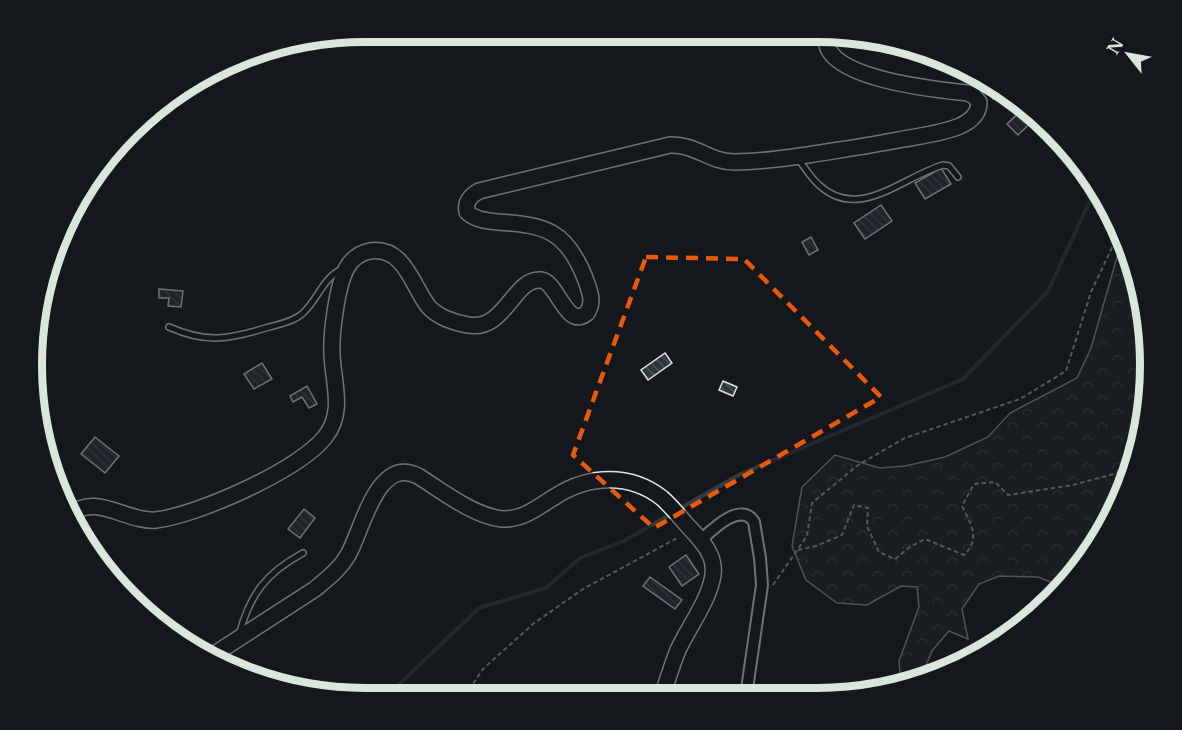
<svg xmlns="http://www.w3.org/2000/svg" width="1182" height="730" font-family="'Libre Baskerville',serif">
	<style>
		.forest { fill: url(#forest-crowns); stroke: #939e99; stroke-width: 1.5 }
		.lines { fill: none; stroke-linecap: round; stroke-linejoin: round }
		.stream { stroke: #363b3e; stroke-width: 4 }
		.building { fill: url(#building-back-hatch); stroke: #d8e6dc; stroke-width: 1.5 }
		.lane-casing { stroke: #d8e6dc; stroke-width: 8 }
		.street-casing { stroke: #d8e6dc; stroke-width: 14 }
		.secondary-casing { stroke: #d8e6dc; stroke-width: 18 }
		.path { stroke: #9da8a2; stroke-width: 2; stroke-dasharray: 4.5 3; stroke-linecap: butt }
		.lane { stroke: #14181c; stroke-width: 5 }
		.street { stroke: #14181c; stroke-width: 10 }
		.secondary { stroke: #14181c; stroke-width: 15 }
		.marked { fill: none; stroke: #e8590c; stroke-width: 4.5; stroke-dasharray: 12 8; stroke-linejoin: round }
		.rim { fill: none; stroke: #d8e6dc; stroke-width: 8 }
	</style>
	<defs>
		<pattern id="forest-crowns" width="20" height="18" patternUnits="userSpaceOnUse" patternTransform="scale(1.5)"><rect width="20" height="18" fill="#202428"/><path d="M2 6a3 3 0 1 1 6 0M12 15a3 3 0 1 1 6 0" fill="none" stroke="#404447"/></pattern>
		<pattern id="building-back-hatch" width="6" height="6" patternUnits="userSpaceOnUse" patternTransform="scale(1.5)"><rect width="6" height="6" fill="#2c363c"/><path d="M-1 5l2 2M0 0l6 6M5-1l2 2" fill="none" stroke="#4a5358"/></pattern>
	</defs>
	<rect width="100%" height="100%" fill="#14181c"/>
	<!-- forest -->
	<polygon class="forest" points="1121,243 1148,321 1139,451 1082,568 1061,586 1038,577 999,576 979,584 962,609 968,639 949,631 932,651 919,682 901,685 899,661 919,607 917,587 901,586 867,605 837,603 806,580 792,546 802,487 835,455 880,468 905,466 945,457 988,437 1010,413 1077,378 1091,348"/>
	<g class="lines">
		<!-- stream -->
		<g class="stream">
			<polyline points="679,509 739,475 963,379 1048,291 1088,205 1098,190"/>
			<polyline points="387,696 479,608 546,588 580,558 624,541 673,513"/>
		</g>
	</g>
	<!-- building -->
	<g class="building">
		<polygon points="1025,107 1036,118 1018,135 1007,124"/>
		<polygon points="941,168 951,184 925,199 915,183"/>
		<polygon points="881,205 892,221 865,239 854,223"/>
		<polygon points="811,237 818,250 809,255 802,242"/>
		<polygon points="159,289 183,291 181,307 168,306 169,298 159,298"/>
		<polygon points="665,353 672,363 648,380 641,370"/>
		<polygon points="262,363 272,379 254,389 244,374"/>
		<polygon points="723,381 737,387 733,396 719,390"/>
		<polygon points="307,386 317,404 309,408 302,397 293,402 290,396"/>
		<polygon points="95,437 119,456 105,473 81,454"/>
		<polygon points="304,509 315,518 300,538 288,529"/>
		<polygon points="686,555 699,574 682,586 669,567"/>
		<polygon points="650,577 682,600 675,609 643,586"/>
		<polygon points="752,693 775,693 775,698 752,697"/>
	</g>
	<g class="lines">
		<defs>
			<g id="lane">
				<path d="M799,160C805,168 811,178 819,185C859,222 902,177 943,165L949,166L958,177"/>
				<path d="M169,327C207,344 230,339 269,327C280,324 295,321 303,313C319,298 323,277 344,268"/>
				<path d="M239,635C250,594 266,573 303,553"/>
			</g>
			<path id="street" d="M702,539C713,529 741,501 754,522L760,558L762,585L747,689L748,697"/>
			<g id="secondary">
				<path d="M70,515C95,492 128,523 156,520C198,515 299,470 325,437C345,413 333,382 332,354C331,334 337,283 348,266C353,258 360,253 370,251C404,246 412,285 428,306C437,317 455,323 468,325C505,332 514,277 541,280C558,282 566,330 587,313C595,301 589,290 585,278C566,230 545,225 498,222C487,221 475,220 467,212C465,202 470,196 479,191L670,145C696,144 709,162 735,162C760,162 784,158 808,155C838,150 868,146 898,140C918,136 941,134 960,126C971,121 979,114 979,102L974,96L968,93C940,90 816,79 827,34"/>
				<polyline points="139,605 184,642"/>
				<path d="M210,657L315,589C328,578 340,569 348,555C362,531 377,455 418,476C442,491 474,516 502,519C524,520 539,506 556,496C589,475 630,473 662,498C671,506 679,516 687,525C700,539 716,554 713,575C709,601 689,626 678,650C672,665 667,681 662,697"/>
			</g>
		</defs>
		<!-- lane casing -->
		<use href="#lane" class="lane-casing"/>
		<!-- street casing -->
		<use href="#street" class="street-casing"/>
		<!-- secondary casing -->
		<use href="#secondary" class="secondary-casing"/>
		<!-- path -->
		<g class="path">
			<polyline points="992,99 1014,97"/>
			<path d="M798,550L816,546L842,535L854,505L868,508L867,526L879,552L895,559L910,547L925,539L964,555C981,539 971,524 962,506L974,484L995,482L1008,495L1073,485L1117,473L1140,435"/>
			<polyline points="773,585 807,536 812,503 858,465 905,438 1020,399 1066,371 1091,292 1118,235"/>
			<polyline points="465,696 483,669 533,624 583,589 679,537"/>
		</g>
		<!-- lane -->
		<use href="#lane" class="lane"/>
		<!-- street -->
		<use href="#street" class="street"/>
		<!-- secondary -->
		<use href="#secondary" class="secondary"/>
	</g>
	<!-- marked area -->
	<path d="M0 0H1182V730H0ZM646,257L744,259L881,397L654,528L573,455Z" fill="#14181c" fill-opacity=".55" fill-rule="evenodd"/>
	<path class="marked" d="M646,257L744,259L881,397L654,528L573,455Z"/>
	<!-- crop -->
	<path d="M0 0H1182V730H0ZM365 42H817A323 323 0 0 1 1140 365V365A323 323 0 0 1 817 688H365A323 323 0 0 1 42 365V365A323 323 0 0 1 365 42Z" fill="#14181c" fill-rule="evenodd"/>
	<path class="rim" d="M365 42H817A323 323 0 0 1 1140 365V365A323 323 0 0 1 817 688H365A323 323 0 0 1 42 365V365A323 323 0 0 1 365 42Z"/>
	<!-- north arrow -->
	<g transform="translate(1128 54) rotate(301)" stroke="#14181c" stroke-width="4.5" paint-order="stroke">
	<path d="M0-4.5L10 22L0 15L-10 22Z" fill="#d8e6dc"/>
	<text y="-9" font-size="16" font-weight="bold" text-anchor="middle" fill="#d8e6dc">N</text>
	</g>
</svg>
